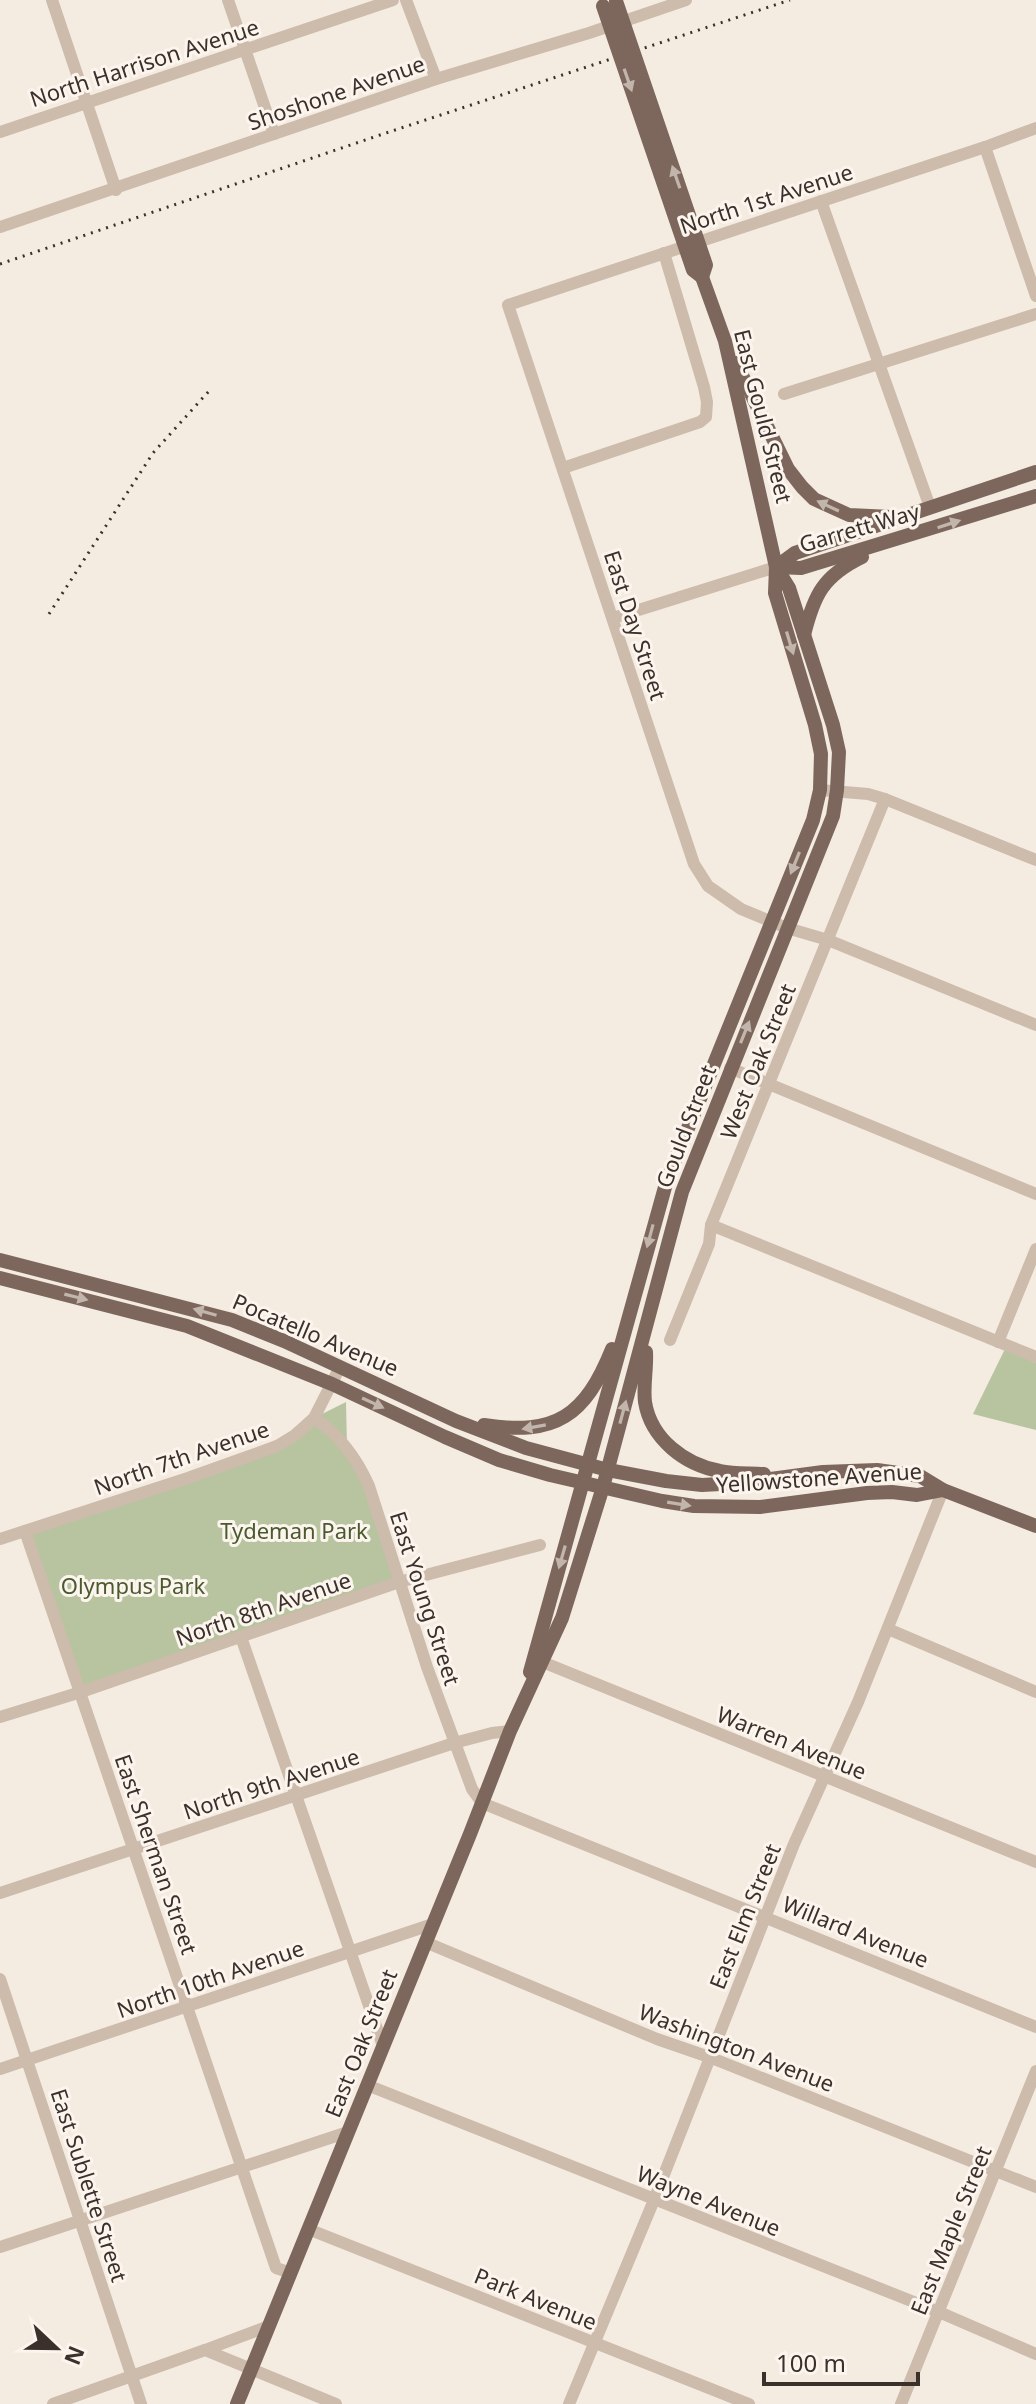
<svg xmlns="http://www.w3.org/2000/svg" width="1036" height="2404" font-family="'Noto Sans',sans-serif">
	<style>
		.green { fill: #b8c4a0 }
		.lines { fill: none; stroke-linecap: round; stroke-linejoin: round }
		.minor { stroke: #cdbbac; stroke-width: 12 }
		.major { stroke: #7d675c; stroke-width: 14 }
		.rail { stroke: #3b302b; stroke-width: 3; stroke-dasharray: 2 6; stroke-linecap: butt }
		.major-bridge { stroke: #7d675c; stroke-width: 14 }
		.oneway { fill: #c2b5ac }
		.labels { text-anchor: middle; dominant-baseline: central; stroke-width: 6; stroke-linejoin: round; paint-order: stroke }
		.street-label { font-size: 22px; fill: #3b302b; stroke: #fbf5ee }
		.park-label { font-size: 22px; fill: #4a5a2e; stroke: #fbf5ee }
	</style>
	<rect width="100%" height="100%" fill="#f4ebe1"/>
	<!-- green -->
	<g class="green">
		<polygon points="1005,1349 1036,1363 1036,1430 973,1414"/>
		<polygon points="346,1402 347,1448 359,1464 399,1582 81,1692 26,1531 277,1446 314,1418"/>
	</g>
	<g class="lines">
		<!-- minor -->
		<g class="minor">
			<polyline points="52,0 116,190"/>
			<polyline points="228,0 274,134"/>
			<polyline points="406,0 436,79"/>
			<polyline points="1036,128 985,147 508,305 694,864 708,886 741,909 787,928 828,940 1036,1025"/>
			<polyline points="0,132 393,0"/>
			<polyline points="985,147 1036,296"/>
			<polyline points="821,201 930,507"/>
			<polyline points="0,227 436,79 589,33 686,0"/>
			<polyline points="784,394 1036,314"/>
			<polyline points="563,468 700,422 706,417 707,402 704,387 664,253"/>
			<polyline points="613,618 776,567"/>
			<polyline points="820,790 868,794 885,799 1036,860"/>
			<polyline points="730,1068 1036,1194"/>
			<polyline points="711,1225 1036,1357"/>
			<polyline points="670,1340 709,1244 711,1225 885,799"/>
			<polyline points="998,1342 1036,1249"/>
			<path d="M314,1418C340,1435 357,1459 369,1486L427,1667L472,1789L482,1803L1036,2027"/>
			<polyline points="25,1531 276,2268 291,2273"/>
			<polyline points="0,1539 188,1478 277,1446 295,1435 314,1418 340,1367"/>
			<polyline points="888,1629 1036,1692"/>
			<polyline points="241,1637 383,2046"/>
			<polyline points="535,1659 1036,1862"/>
			<polyline points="0,1717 81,1692 399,1582 540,1545"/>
			<polyline points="0,1893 454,1743 492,1733 510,1731"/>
			<polyline points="425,1942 657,2039 709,2057 1036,2187"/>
			<polyline points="0,1979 141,2404"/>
			<polyline points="0,2069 433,1924"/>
			<polyline points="367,2085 939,2312 1036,2354"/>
			<polyline points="308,2229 749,2404"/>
			<polyline points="0,2247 348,2132"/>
			<polyline points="205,2350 269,2326"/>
			<polyline points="53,2404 205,2350 336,2404"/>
			<polyline points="569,2404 654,2200 794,1844 858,1702 943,1490"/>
			<polyline points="901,2404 1036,2071"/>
		</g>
		<!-- major -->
		<g class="major">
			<polyline points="736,363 788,469 802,487 814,499 849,515 891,517"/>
			<polyline points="776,567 795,553 1036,472"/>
			<polyline points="776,567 801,568 1036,496"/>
			<path d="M804,635C814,595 823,576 862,557"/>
			<polyline points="0,1260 232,1320 284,1341 456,1421 526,1448 608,1470 666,1481 702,1485 739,1483 823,1472 877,1470 920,1476 943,1490 1036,1526"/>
			<polyline points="0,1278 187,1326 332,1384 445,1437 499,1460 550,1475 662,1501 694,1506 760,1507 867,1493 892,1492 917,1495 943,1490"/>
			<path d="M646,1352C647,1369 643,1385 645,1402C651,1439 685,1465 720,1471C734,1474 749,1473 764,1474"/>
			<path d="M484,1425C556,1436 585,1416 612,1349"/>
			<polyline points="530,1672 667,1180 813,820 820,790 821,754 815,725 775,593 776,567 725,341 702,277"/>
			<polyline points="237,2404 470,1834 510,1731 562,1618 603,1487 682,1192 833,816 837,790 839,752 833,725 789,588 776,567"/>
		</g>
		<!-- rail -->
		<g class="rail">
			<polyline points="0,264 380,135 790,0"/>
			<polyline points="49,614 153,453 209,391"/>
		</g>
		<!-- major-bridge -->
		<polyline class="major-bridge" points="603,6 693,270 702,277 706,265 616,1"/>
	</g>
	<!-- one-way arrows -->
	<defs><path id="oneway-solid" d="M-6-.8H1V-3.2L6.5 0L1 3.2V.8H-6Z" transform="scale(2)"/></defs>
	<g class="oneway">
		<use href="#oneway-solid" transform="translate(628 80) rotate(71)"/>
		<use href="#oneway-solid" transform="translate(676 177) rotate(-109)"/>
		<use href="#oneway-solid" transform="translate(828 506) rotate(-155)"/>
		<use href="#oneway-solid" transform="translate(949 524) rotate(-18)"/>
		<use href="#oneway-solid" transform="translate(790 643) rotate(73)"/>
		<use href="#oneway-solid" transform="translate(795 863) rotate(112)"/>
		<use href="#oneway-solid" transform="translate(745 1032) rotate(-68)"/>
		<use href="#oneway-solid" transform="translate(650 1236) rotate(105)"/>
		<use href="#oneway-solid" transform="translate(76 1297) rotate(14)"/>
		<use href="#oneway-solid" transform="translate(205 1312) rotate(-164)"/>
		<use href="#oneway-solid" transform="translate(373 1403) rotate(25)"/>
		<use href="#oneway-solid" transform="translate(623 1412) rotate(-75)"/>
		<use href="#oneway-solid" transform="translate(534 1427) rotate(170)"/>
		<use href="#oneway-solid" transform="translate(679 1504) rotate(9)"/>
		<use href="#oneway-solid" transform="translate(562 1557) rotate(106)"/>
	</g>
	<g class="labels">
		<!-- street labels -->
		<g class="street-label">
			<text transform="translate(144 62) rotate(-18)">North Harrison Avenue</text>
			<text transform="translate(336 92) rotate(-19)">Shoshone Avenue</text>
			<text transform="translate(766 198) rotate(-18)">North 1st Avenue</text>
			<text transform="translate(764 416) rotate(76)">East Gould Street</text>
			<text transform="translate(859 527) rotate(-16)">Garrett Way</text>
			<text transform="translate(636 625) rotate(72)">East Day Street</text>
			<text transform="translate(757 1061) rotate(-68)">West Oak Street</text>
			<text transform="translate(685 1126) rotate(-69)">Gould Street</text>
			<text transform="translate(316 1334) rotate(23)">Pocatello Avenue</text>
			<text transform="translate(181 1457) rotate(-19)">North 7th Avenue</text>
			<text transform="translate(819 1477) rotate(-4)">Yellowstone Avenue</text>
			<text transform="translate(426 1598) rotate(72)">East Young Street</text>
			<text transform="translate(263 1608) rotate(-19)">North 8th Avenue</text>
			<text transform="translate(792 1742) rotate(22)">Warren Avenue</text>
			<text transform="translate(271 1783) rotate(-18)">North 9th Avenue</text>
			<text transform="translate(157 1854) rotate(71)">East Sherman Street</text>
			<text transform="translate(744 1916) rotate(-68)">East Elm Street</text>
			<text transform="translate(856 1931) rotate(22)">Willard Avenue</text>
			<text transform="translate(210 1978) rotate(-19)">North 10th Avenue</text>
			<text transform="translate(360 2043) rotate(-68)">East Oak Street</text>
			<text transform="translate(737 2047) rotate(21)">Washington Avenue</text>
			<text transform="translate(90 2185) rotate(72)">East Sublette Street</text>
			<text transform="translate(709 2200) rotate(22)">Wayne Avenue</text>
			<text transform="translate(950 2230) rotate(-68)">East Maple Street</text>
			<text transform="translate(536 2298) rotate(22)">Park Avenue</text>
		</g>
		<!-- park labels -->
		<g class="park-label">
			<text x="294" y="1530">Tydeman Park</text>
			<text x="133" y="1585">Olympus Park</text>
		</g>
	</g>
	<!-- north arrow -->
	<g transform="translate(56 2348) rotate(112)" stroke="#fbf5ee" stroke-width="6" paint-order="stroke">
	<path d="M0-6L14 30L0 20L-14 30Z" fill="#3b302b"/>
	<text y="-12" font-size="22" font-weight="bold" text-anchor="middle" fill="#3b302b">N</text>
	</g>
	<!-- scale -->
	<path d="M764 2372v12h154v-12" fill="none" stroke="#3b302b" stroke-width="4"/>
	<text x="776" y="2372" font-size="24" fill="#3b302b" stroke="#fbf5ee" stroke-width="6" paint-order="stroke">100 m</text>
</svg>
